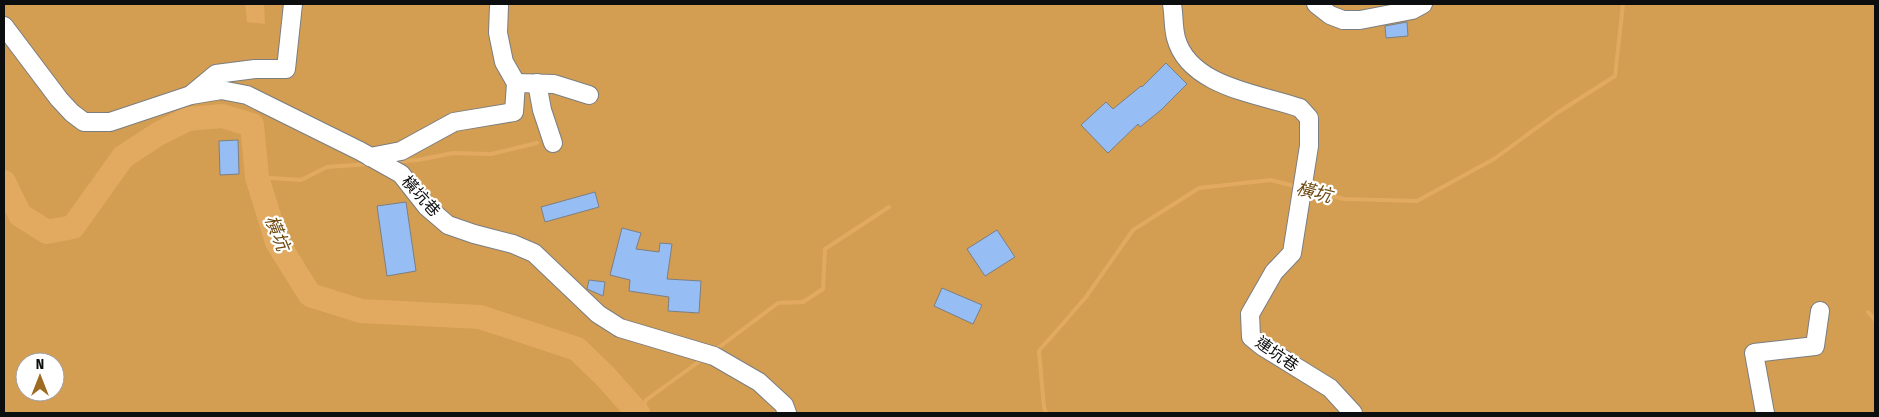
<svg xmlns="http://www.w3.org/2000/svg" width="1879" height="417" font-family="'Fira Sans Condensed','Noto Sans TC',sans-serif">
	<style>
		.forest { fill: #d39d52; fill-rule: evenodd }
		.water { fill: #e1aa60 }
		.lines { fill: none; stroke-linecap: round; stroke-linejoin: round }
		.stream { stroke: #e1aa60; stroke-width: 4 }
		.river { stroke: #e1aa60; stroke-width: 24 }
		.building { fill: #96bef5; stroke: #7c7f82 }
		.minor-casing { stroke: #7b7e81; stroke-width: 20 }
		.minor { stroke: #fff; stroke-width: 18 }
		.labels { text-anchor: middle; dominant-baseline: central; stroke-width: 4.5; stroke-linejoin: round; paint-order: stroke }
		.street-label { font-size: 16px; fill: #0c0d0e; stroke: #fff }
		.water-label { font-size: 18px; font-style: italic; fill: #704b12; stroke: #fff }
	</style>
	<rect width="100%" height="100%" fill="#dfe1e5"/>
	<!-- forest -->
	<path class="forest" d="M4,4H1875V413H4ZM25,362H55V392H25Z"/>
	<!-- water -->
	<polygon class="water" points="245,4 264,4 265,24 247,22"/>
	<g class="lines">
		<!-- stream -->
		<g class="stream">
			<polyline points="391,162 418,160 453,153 491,154 537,143"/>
			<polyline points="257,177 301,180 327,167 369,164"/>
			<polyline points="1307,190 1344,199 1417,201 1494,159 1557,113 1615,76 1623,4"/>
			<polyline points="1868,312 1875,320"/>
			<polyline points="714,351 778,303 803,302 823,289 825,249 889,207"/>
			<polyline points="642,413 646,400 704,358"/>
			<polyline points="1046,413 1044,407 1039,351 1086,297 1133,230 1199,188 1271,180 1298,187"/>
		</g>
		<!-- river -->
		<polyline class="river" points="4,182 20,215 47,232 73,227 123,157 158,134 188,119 222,116 252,125 257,177 277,242 310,295 361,311 480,317 577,349 605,376 638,413"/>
	</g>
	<!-- building -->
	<g class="building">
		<polygon points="1407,22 1408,36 1386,38 1385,26"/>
		<polygon points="1166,63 1187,84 1161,110 1140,127 1138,124 1108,153 1081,125 1106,102 1113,109 1141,86 1142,87"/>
		<polygon points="238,140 239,174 220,175 219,141"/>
		<polygon points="595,192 599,207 545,222 541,207"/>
		<polygon points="406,202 416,271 387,276 377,206"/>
		<polygon points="622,228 641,233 636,249 659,252 660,243 672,244 667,279 701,281 699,313 668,311 669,297 629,291 630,280 610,275"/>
		<polygon points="997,230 1015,257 985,276 967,249"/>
		<polygon points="589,280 605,282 603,296 587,289"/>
		<polygon points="942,288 982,305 973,324 934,306"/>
	</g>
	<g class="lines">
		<defs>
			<g id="minor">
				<path d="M1172,4C1174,15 1173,27 1176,38C1189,87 1260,94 1300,108L1309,118V146L1292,253L1274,272L1250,314L1251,337L1262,346L1330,388L1353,413"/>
				<polyline points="1316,4 1330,15 1343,20 1360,20 1412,10 1423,4"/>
				<polyline points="4,26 59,99 72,113 84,122 110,122 191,95 221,90 247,95 360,151 401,174 427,207 448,225 474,234 513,244 534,253 598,314 620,328 714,356 759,382 784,405 787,413"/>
				<polyline points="516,83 554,84 589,95"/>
				<polyline points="537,83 542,110 553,143"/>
				<polyline points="192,94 216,74 255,69 286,69 293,4"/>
				<polyline points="370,157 401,151 454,122 514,112 516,83 504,62 498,33 499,6"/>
				<polyline points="1765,413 1754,353 1815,346 1820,311"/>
			</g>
		</defs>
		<!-- minor casing -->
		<use href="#minor" class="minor-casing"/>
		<!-- minor -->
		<use href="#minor" class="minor"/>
	</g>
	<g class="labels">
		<!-- street labels -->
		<g class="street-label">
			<text transform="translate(421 196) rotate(48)">橫坑巷</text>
			<text transform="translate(1277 354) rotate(35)">連坑巷</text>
		</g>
		<!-- water labels -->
		<g class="water-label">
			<text transform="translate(1314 192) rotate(15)">橫坑</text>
			<text transform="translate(277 233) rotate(68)">橫坑</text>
		</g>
	</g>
	<!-- border -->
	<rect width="1879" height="417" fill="none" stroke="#0c0d0e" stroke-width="10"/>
	<!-- north arrow -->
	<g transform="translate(40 377)"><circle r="24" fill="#ffffff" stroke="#9e9e9f"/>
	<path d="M0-4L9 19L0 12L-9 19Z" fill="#9d6c20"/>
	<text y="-8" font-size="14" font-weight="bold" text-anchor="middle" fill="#0c0d0e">N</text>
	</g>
</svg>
